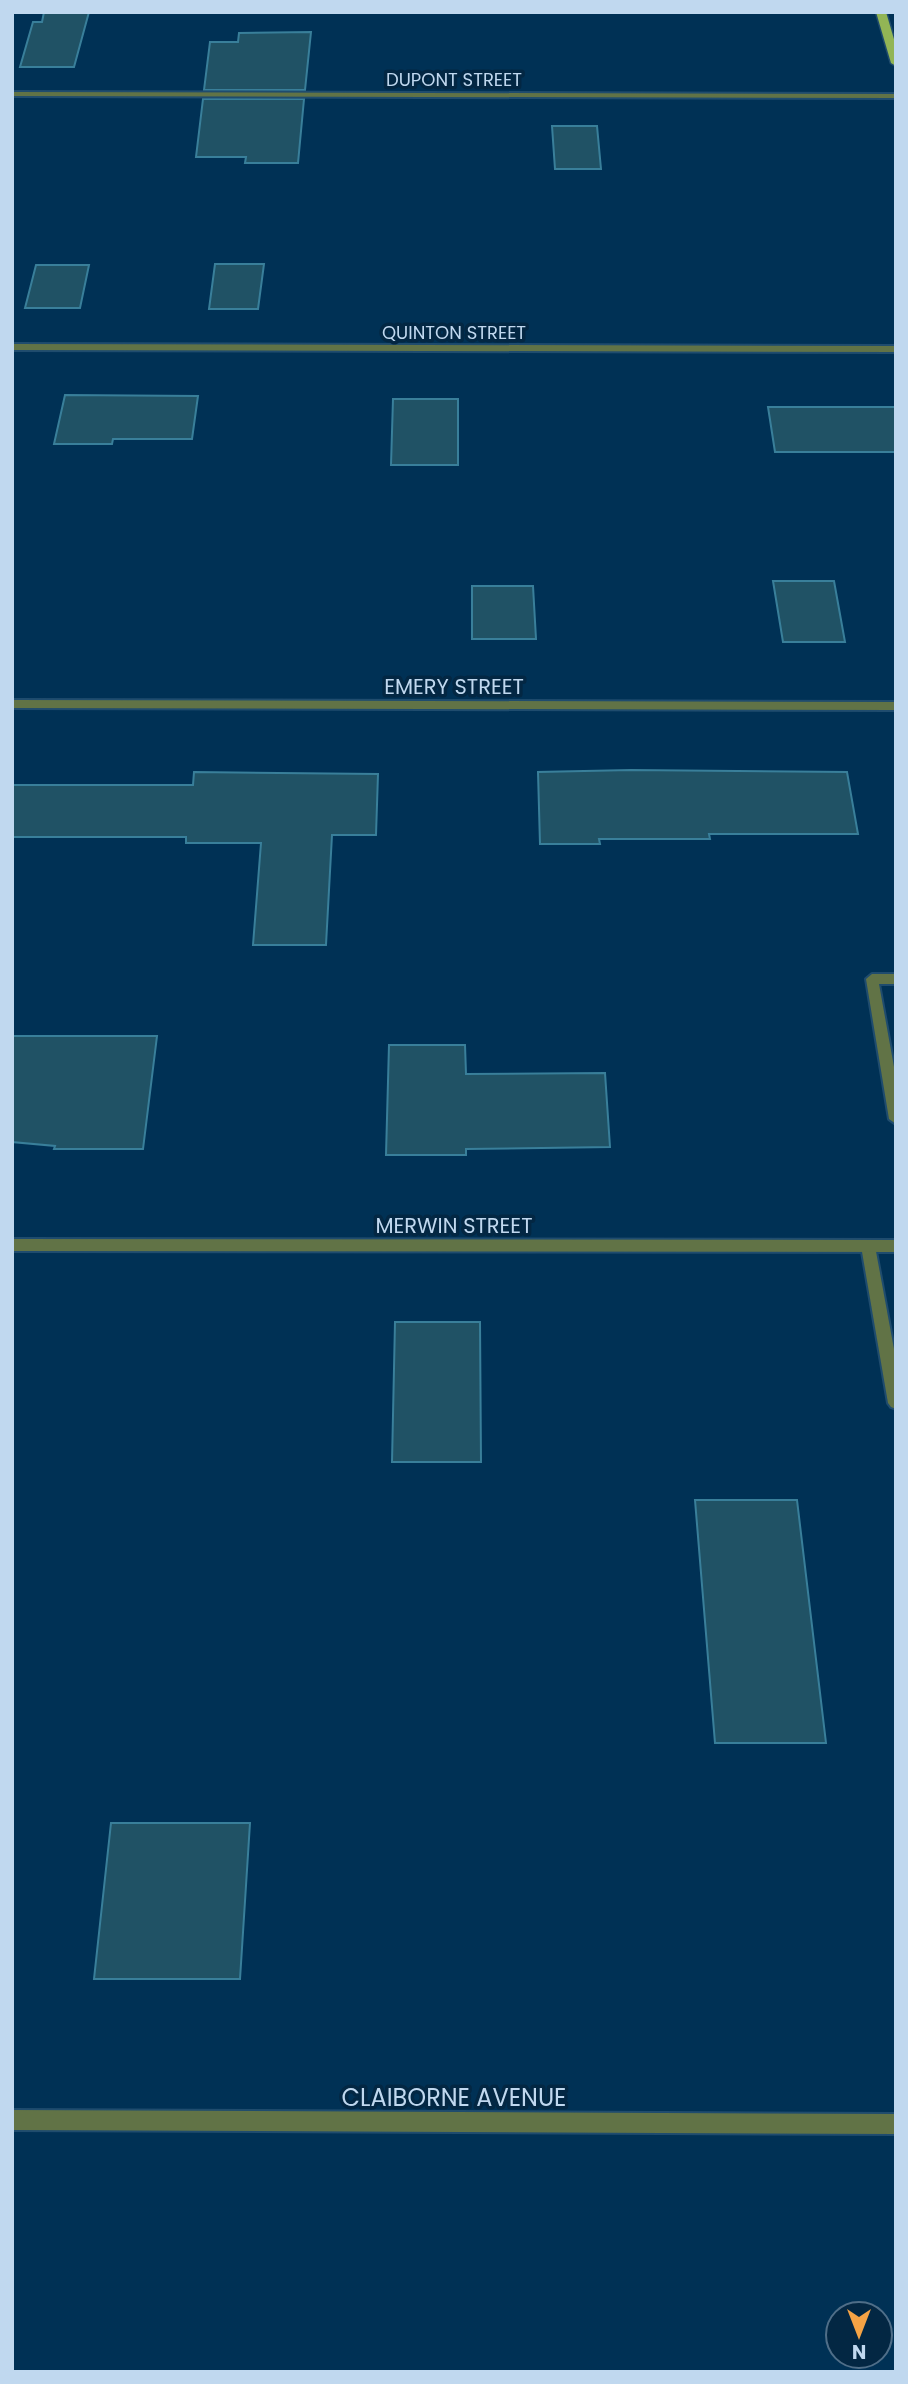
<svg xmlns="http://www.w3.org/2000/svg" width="908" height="2384" font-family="Poppins,sans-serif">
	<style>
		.building { fill: #205265; stroke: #397f9a; stroke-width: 2 }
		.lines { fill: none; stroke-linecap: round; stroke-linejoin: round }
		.service-casing { stroke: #1f4c6e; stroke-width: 4 }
		.minor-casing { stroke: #1f4c6e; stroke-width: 4 }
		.tertiary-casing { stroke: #1f4c6e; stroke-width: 4 }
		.primary-casing { stroke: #1f4c6e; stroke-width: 3 }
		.service { fill: #617346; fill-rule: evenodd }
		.minor { fill: #617346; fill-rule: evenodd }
		.tertiary { fill: #617346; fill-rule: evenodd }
		.primary { fill: #92b555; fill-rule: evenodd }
		.labels { text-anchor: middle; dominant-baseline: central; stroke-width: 7; stroke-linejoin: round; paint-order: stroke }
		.far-street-label { font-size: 18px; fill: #c0d8ef; stroke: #032743 }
		.street-label { font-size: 21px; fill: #c0d8ef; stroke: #032743 }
		.near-street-label { font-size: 24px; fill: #c0d8ef; stroke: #032743 }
	</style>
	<rect width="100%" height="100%" fill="#003155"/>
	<!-- building -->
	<g class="building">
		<polygon points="44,12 89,12 74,67 20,67 33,22 42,22"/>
		<polygon points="311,32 305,90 204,90 210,42 238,42 239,33"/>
		<polygon points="203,99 304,99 298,163 245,163 246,157 196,157"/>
		<polygon points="552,126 597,126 601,169 555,169"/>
		<polygon points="215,264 264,264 258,309 209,309"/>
		<polygon points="36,265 89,265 80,308 25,308"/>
		<polygon points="65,395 198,396 192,439 113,439 112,444 54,444"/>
		<polygon points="393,399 458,399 458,465 391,465"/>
		<polygon points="768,407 896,407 896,452 775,452"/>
		<polygon points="773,581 834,581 845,642 783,642"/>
		<polygon points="472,586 533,586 536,639 472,639"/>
		<polygon points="631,770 847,772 858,834 709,834 710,839 599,839 600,844 540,844 538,772"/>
		<polygon points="194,772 378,774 376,835 332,835 326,945 253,945 261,843 186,843 186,837 12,837 12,785 193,785"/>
		<polygon points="12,1036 157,1036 143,1149 54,1149 55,1146 12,1142"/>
		<polygon points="389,1045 465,1045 466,1074 605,1073 610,1147 466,1149 466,1155 386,1155"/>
		<polygon points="395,1322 480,1322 481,1462 392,1462"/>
		<polygon points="695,1500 797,1500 826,1743 715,1743"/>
		<polygon points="111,1823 250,1823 240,1979 94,1979"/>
	</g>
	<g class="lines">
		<defs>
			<g id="service">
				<polygon points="872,974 896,974 896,984 879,984 896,1078 896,1124 889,1119 866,979"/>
				<polygon points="868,1240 873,1242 875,1246 896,1360 896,1409 891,1407 888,1403 861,1246 863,1242"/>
			</g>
			<g id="minor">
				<polygon points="12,92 896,94 896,98 12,96"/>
				<polygon points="12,344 896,346 896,352 12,350"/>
				<polygon points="12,700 896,702 896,710 12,708"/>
				<polygon points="12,1239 896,1240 896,1252 12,1251"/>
			</g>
			<polygon id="tertiary" points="12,2110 896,2114 896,2134 12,2130"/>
			<polygon id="primary" points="876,12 886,12 896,46 896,66 891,63"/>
		</defs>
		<!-- service casing -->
		<use href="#service" class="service-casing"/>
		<!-- minor casing -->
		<use href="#minor" class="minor-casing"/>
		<!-- tertiary casing -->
		<use href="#tertiary" class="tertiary-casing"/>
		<!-- primary casing -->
		<use href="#primary" class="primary-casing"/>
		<!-- service -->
		<use href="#service" class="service"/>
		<!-- minor -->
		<use href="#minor" class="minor"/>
		<!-- tertiary -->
		<use href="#tertiary" class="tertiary"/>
		<!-- primary -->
		<use href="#primary" class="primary"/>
	</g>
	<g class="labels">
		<!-- far-street labels -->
		<g class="far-street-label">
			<text x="454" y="79">DUPONT STREET</text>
			<text x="454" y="332">QUINTON STREET</text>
		</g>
		<!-- street labels -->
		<g class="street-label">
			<text x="454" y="686">EMERY STREET</text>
			<text x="454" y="1225">MERWIN STREET</text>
		</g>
		<!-- near-street labels -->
		<g class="near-street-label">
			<text x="454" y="2097">CLAIBORNE AVENUE</text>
		</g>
	</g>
	<!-- border -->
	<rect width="908" height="2384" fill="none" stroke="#c0d8ef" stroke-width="28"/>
	<!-- north arrow -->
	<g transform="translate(859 2335) rotate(180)"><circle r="33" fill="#032743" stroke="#4f6e88" stroke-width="2"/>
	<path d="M0-5L12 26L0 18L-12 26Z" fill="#f5a345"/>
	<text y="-10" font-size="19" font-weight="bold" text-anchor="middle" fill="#c0d8ef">N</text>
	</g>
</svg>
